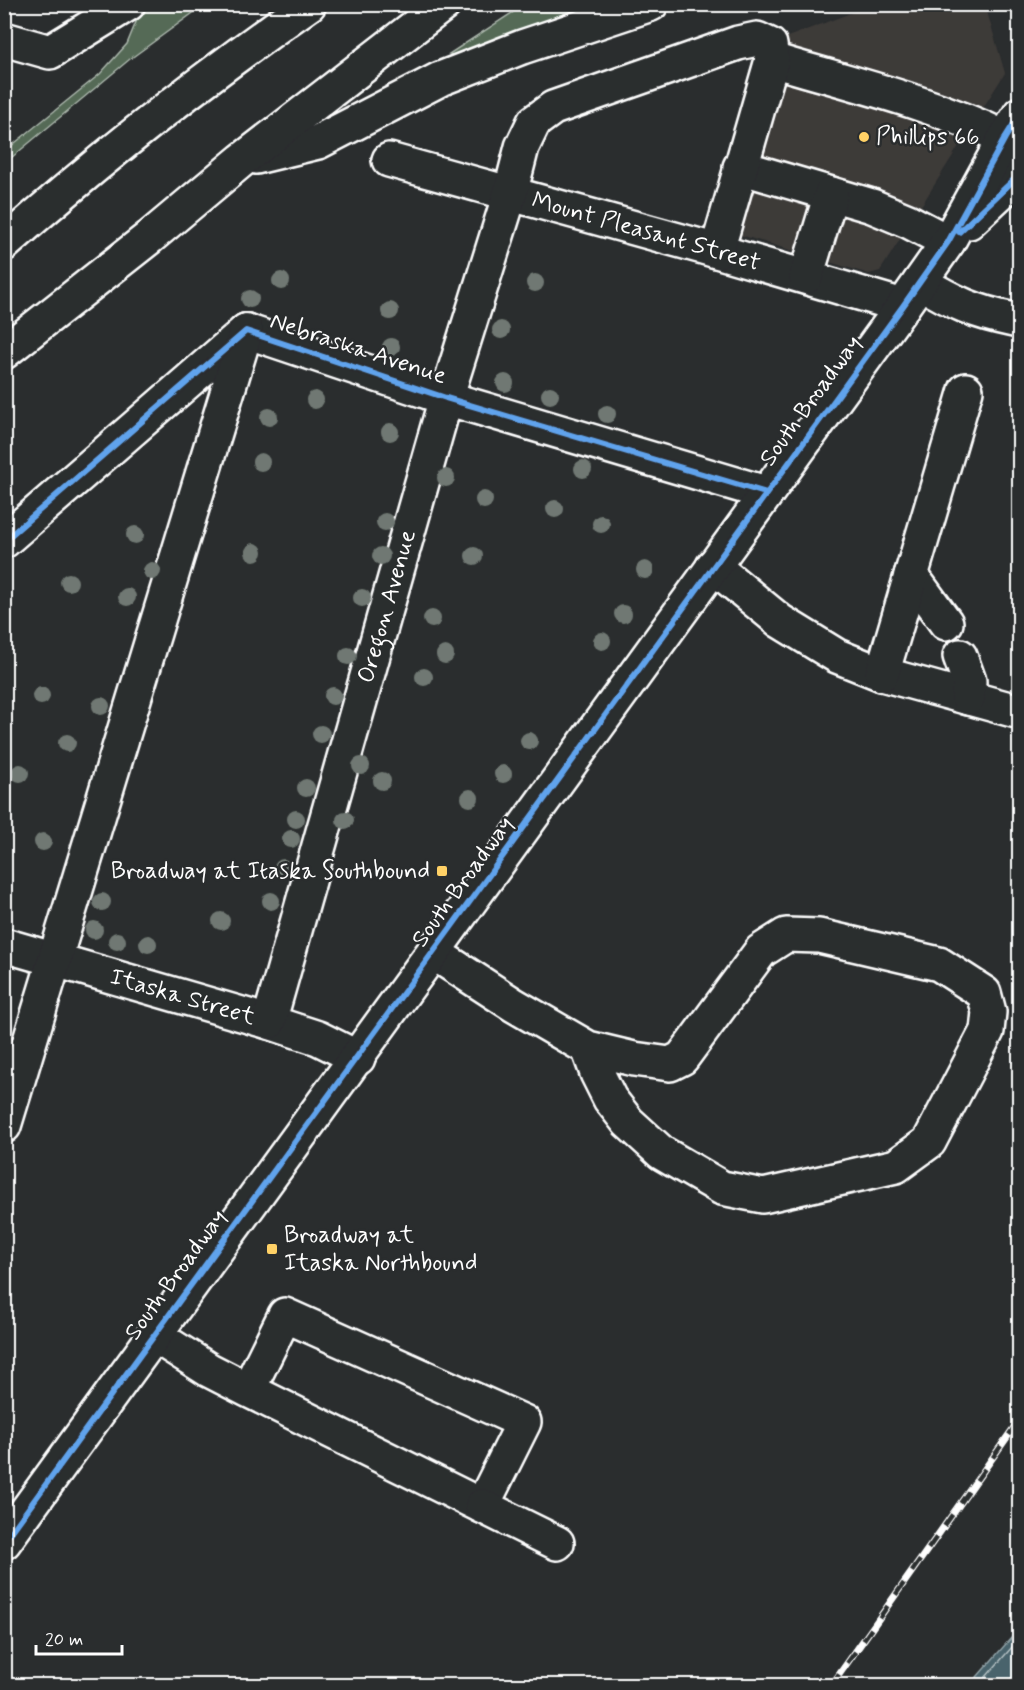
<svg xmlns="http://www.w3.org/2000/svg" width="1024" height="1690" font-family="Mynerve,sans-serif">
	<style>
		.built { fill: #3d3a38 }
		.green { fill: #556b57; stroke: #aab5ab; stroke-width: 1.5 }
		.water { fill: #48646c; stroke: #91a2a7; stroke-width: 1.5 }
		.lines { fill: none; stroke-linecap: round; stroke-linejoin: round }
		.shore { stroke: #b6c1c4; stroke-width: 1.5 }
		.minor-casing { stroke: #fff; stroke-width: 38 }
		.major-casing { stroke: #fff; stroke-width: 38 }
		.highway-casing { stroke: #fff; stroke-width: 38 }
		.minor { stroke: #2a2d2e; stroke-width: 33 }
		.major { stroke: #2a2d2e; stroke-width: 33 }
		.highway { stroke: #2a2d2e; stroke-width: 33 }
		.rail-casing { stroke: #fff; stroke-width: 7 }
		.rail { stroke: #2a2d2e; stroke-width: 4.5; stroke-dasharray: 14; stroke-linecap: butt }
		.cycleway-casing { stroke: #2a2d2e; stroke-width: 10 }
		.cycleway { stroke: #60a3ed; stroke-width: 6 }
		.tree { fill: #707873 }
		.poi-dot { fill: #ffd166; stroke: #2a2d2e; stroke-width: 2 }
		.labels { text-anchor: middle; dominant-baseline: central; stroke-width: 5; stroke-linejoin: round; paint-order: stroke }
		.poi-label { font-size: 24px; fill: #fff; stroke: #2a2d2e; text-anchor: start }
		.street-label { font-size: 24px; fill: #fff; stroke: #2a2d2e }
	</style>
	<rect width="100%" height="100%" fill="#2a2d2e"/>
	<filter id="ink" filterUnits="userSpaceOnUse"><feTurbulence type="fractalNoise" baseFrequency=".0167" numOctaves="2"/><feDisplacementMap in="SourceGraphic" scale="12" xChannelSelector="R" yChannelSelector="G"/><feConvolveMatrix kernelMatrix="1 2 1 2 8 2 1 2 1" color-interpolation-filters="sRGB"/></filter>
	<g filter="url(#ink)">
		<!-- built -->
		<polygon class="built" points="872,5 985,5 1005,73 880,271 869,274 711,226 761,47"/>
		<!-- green -->
		<g class="green">
			<polygon points="143,5 204,5 130,59 5,163 5,151 100,74 127,44"/>
			<polygon points="524,5 604,5 453,55 449,54"/>
		</g>
		<!-- water -->
		<polygon class="water" points="1019,1629 1019,1685 970,1685"/>
		<g class="lines">
			<!-- shore -->
			<polyline class="shore" points="978,1686 1020,1638"/>
			<defs>
				<g id="minor">
					<polyline points="4,39 50,52 128,4"/>
					<path d="M772,60C850,83 931,102 1005,138"/>
					<path id="s1" d="M389,160L703,247L903,306"/>
					<polyline points="740,167 872,206 908,221 948,242"/>
					<polyline points="806,277 831,194"/>
					<path d="M920,282C955,303 974,312 1014,320L1020,319"/>
					<polyline points="246,331 446,398 766,493"/>
					<polyline points="4,541 246,331"/>
					<polyline points="713,566 780,621 837,656 882,674 1020,712"/>
					<polyline points="911,575 946,623"/>
					<polyline points="960,656 969,681 968,698"/>
					<polyline points="882,674 966,390"/>
					<path id="s2" d="M4,945L269,1022L318,1038L358,1058"/>
					<polyline points="434,953 514,1005 588,1048 597,1073 610,1099 628,1122 662,1153 722,1188 763,1196 896,1166 929,1142 987,1031 989,1012 984,993 939,964 819,936 786,935 761,951 682,1058 670,1064 634,1059 588,1048"/>
					<path id="s3" d="M269,1022L446,398L510,194L522,147L534,122L553,108L738,43L757,39L770,45L772,60L717,251"/>
					<polyline points="4,1126 246,331"/>
					<polyline points="154,1335 209,1370 248,1390 482,1506 524,1422 285,1315 248,1390"/>
					<polyline points="482,1506 557,1543"/>
				</g>
				<g id="major">
					<polyline points="969,222 1020,174"/>
					<polyline points="4,1542 903,306 948,242 1005,138 1020,114"/>
				</g>
				<g id="highway">
					<polyline points="256,157 318,142 440,79 522,47 651,4"/>
					<path d="M4,244C101,158 203,78 309,4"/>
					<polyline points="4,352 150,237 242,160 444,4"/>
				</g>
			</defs>
			<!-- minor casing -->
			<use href="#minor" class="minor-casing"/>
			<!-- major casing -->
			<use href="#major" class="major-casing"/>
			<!-- highway casing -->
			<use href="#highway" class="highway-casing"/>
			<!-- minor -->
			<use href="#minor" class="minor"/>
			<!-- major -->
			<use href="#major" class="major"/>
			<!-- highway -->
			<use href="#highway" class="highway"/>
			<defs>
				<polyline id="rail" points="831,1686 1020,1419"/>
			</defs>
			<!-- rail casing -->
			<use href="#rail" class="rail-casing"/>
			<!-- rail -->
			<use href="#rail" class="rail"/>
			<defs>
				<g id="cycleway">
					<polyline points="959,232 1020,174"/>
					<polyline points="4,541 246,331 446,398 766,493"/>
					<polyline points="4,1542 903,306 948,242 1005,138 1020,114"/>
				</g>
			</defs>
			<!-- cycleway casing -->
			<use href="#cycleway" class="cycleway-casing"/>
			<!-- cycleway -->
			<use href="#cycleway" class="cycleway"/>
		</g>
		<!-- trees -->
		<g class="tree">
			<circle cx="281" cy="281" r="9"/>
			<circle cx="535" cy="283" r="9"/>
			<circle cx="250" cy="299" r="9"/>
			<circle cx="390" cy="311" r="9"/>
			<circle cx="501" cy="330" r="9"/>
			<circle cx="391" cy="347" r="9"/>
			<circle cx="505" cy="383" r="9"/>
			<circle cx="550" cy="395" r="9"/>
			<circle cx="315" cy="400" r="9"/>
			<circle cx="607" cy="414" r="9"/>
			<circle cx="269" cy="417" r="9"/>
			<circle cx="390" cy="432" r="9"/>
			<circle cx="261" cy="462" r="9"/>
			<circle cx="583" cy="469" r="9"/>
			<circle cx="446" cy="478" r="9"/>
			<circle cx="484" cy="500" r="9"/>
			<circle cx="555" cy="509" r="9"/>
			<circle cx="385" cy="522" r="9"/>
			<circle cx="601" cy="524" r="9"/>
			<circle cx="135" cy="535" r="9"/>
			<circle cx="254" cy="552" r="9"/>
			<circle cx="381" cy="556" r="9"/>
			<circle cx="474" cy="556" r="9"/>
			<circle cx="645" cy="570" r="9"/>
			<circle cx="152" cy="571" r="9"/>
			<circle cx="69" cy="582" r="9"/>
			<circle cx="127" cy="597" r="9"/>
			<circle cx="362" cy="598" r="9"/>
			<circle cx="623" cy="614" r="9"/>
			<circle cx="432" cy="619" r="9"/>
			<circle cx="602" cy="641" r="9"/>
			<circle cx="445" cy="655" r="9"/>
			<circle cx="348" cy="656" r="9"/>
			<circle cx="424" cy="677" r="9"/>
			<circle cx="41" cy="696" r="9"/>
			<circle cx="333" cy="696" r="9"/>
			<circle cx="101" cy="706" r="9"/>
			<circle cx="321" cy="734" r="9"/>
			<circle cx="529" cy="741" r="9"/>
			<circle cx="67" cy="743" r="9"/>
			<circle cx="361" cy="766" r="9"/>
			<circle cx="20" cy="773" r="9"/>
			<circle cx="503" cy="774" r="9"/>
			<circle cx="382" cy="781" r="9"/>
			<circle cx="306" cy="788" r="9"/>
			<circle cx="470" cy="798" r="9"/>
			<circle cx="296" cy="819" r="9"/>
			<circle cx="345" cy="820" r="9"/>
			<circle cx="291" cy="839" r="9"/>
			<circle cx="43" cy="842" r="9"/>
			<circle cx="283" cy="868" r="9"/>
			<circle cx="271" cy="901" r="9"/>
			<circle cx="102" cy="902" r="9"/>
			<circle cx="221" cy="921" r="9"/>
			<circle cx="94" cy="930" r="9"/>
			<circle cx="117" cy="941" r="9"/>
			<circle cx="148" cy="944" r="9"/>
		</g>
	</g>
	<!-- markers -->
	<g class="poi-dot">
		<circle cx="864" cy="137" r="6"/>
		<rect x="436" y="865" width="12" height="12" rx="3"/>
		<rect x="266" y="1243" width="12" height="12" rx="3"/>
	</g>
	<g class="labels">
		<!-- poi labels -->
		<g class="poi-label">
			<text x="876" y="137">Phillips 66</text>
			<text x="430" y="871" text-anchor="end">Broadway at Itaska Southbound</text>
			<text x="284" y="1235">Broadway at<tspan x="284" dy="28">Itaska Northbound</tspan></text>
		</g>
		<!-- street labels -->
		<g class="street-label">
			<text stroke="none"><textPath href="#s1" startOffset="267">Mount Pleasant Street</textPath></text>
			<text transform="translate(358 349) rotate(18)">Nebraska Avenue</text>
			<text transform="translate(811 401) rotate(-54)">South Broadway</text>
			<text stroke="none"><textPath href="#s3" startOffset="432">Oregon Avenue</textPath></text>
			<text transform="translate(463 882) rotate(-54)">South Broadway</text>
			<text stroke="none"><textPath href="#s2" startOffset="186">Itaska Street</textPath></text>
			<text transform="translate(176 1275) rotate(-54)">South Broadway</text>
		</g>
	</g>
	<!-- margin -->
	<rect width="1024" height="1690" fill="none" stroke="#2a2d2e" stroke-width="24"/>
	<rect x="12" y="12" width="1000" height="1666" fill="none" stroke="#fff" stroke-width="2" filter="url(#ink)"/>
	<!-- scale -->
	<path d="M36 1645v9h86v-9" fill="none" stroke="#ffffff" stroke-width="3"/>
	<text x="45" y="1645" font-size="18" fill="#ffffff" stroke="#2a2d2e" stroke-width="4.5" paint-order="stroke">20 m</text>
</svg>
